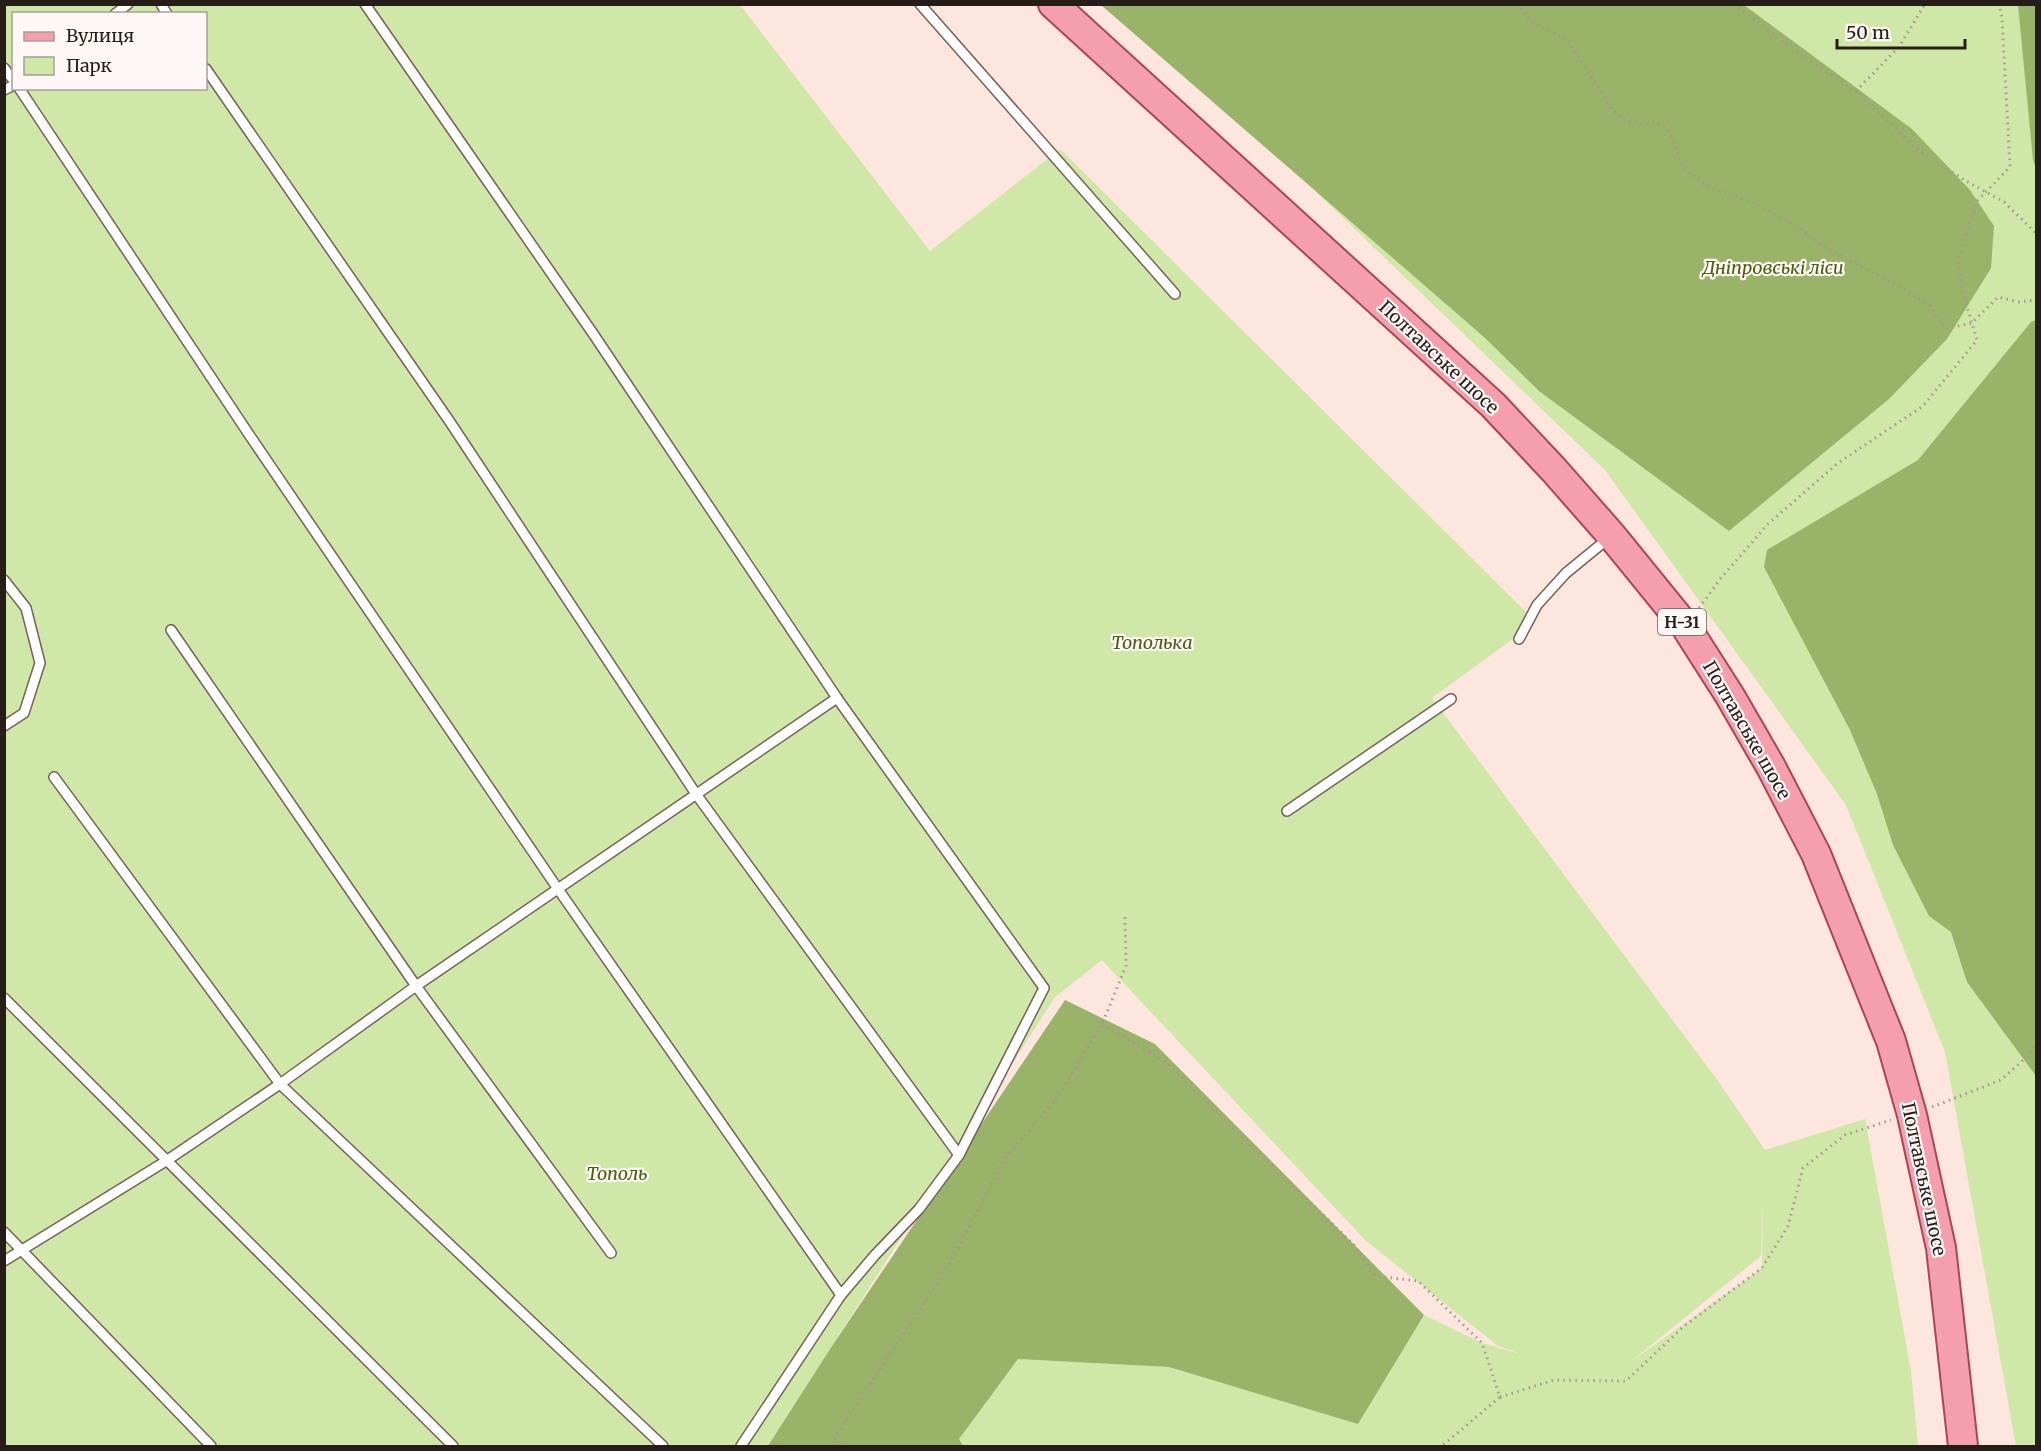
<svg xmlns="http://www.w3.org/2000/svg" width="2041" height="1451" font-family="Merriweather,serif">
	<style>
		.green { fill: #cfe7a7; fill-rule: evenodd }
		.forest { fill: #99b369 }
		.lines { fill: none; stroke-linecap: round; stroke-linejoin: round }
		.lane-casing { stroke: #796158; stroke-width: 12 }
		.primary-casing { stroke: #a94756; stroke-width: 32 }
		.path { stroke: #a99790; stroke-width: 3; stroke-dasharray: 1.5 4.5; stroke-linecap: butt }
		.lane { stroke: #fff; stroke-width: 9 }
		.primary { stroke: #f59ead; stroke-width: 28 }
		.labels { text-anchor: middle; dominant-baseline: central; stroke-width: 4.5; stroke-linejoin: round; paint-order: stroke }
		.shield { fill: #fdf7f5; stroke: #665e5a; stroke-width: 1.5 }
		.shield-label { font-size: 16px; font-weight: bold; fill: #261c18 }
		.park-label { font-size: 18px; font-style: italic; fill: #49600e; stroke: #fdf7f5 }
		.street-label { font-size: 18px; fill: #261c18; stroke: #fdf7f5 }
	</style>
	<rect width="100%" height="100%" fill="#fde6de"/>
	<!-- green -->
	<g class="green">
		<path d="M4,5H740L930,251L1060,149L1536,622L1432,698L1718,1081L1765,1150L1865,1119L1911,1371L1918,1446H963L958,1440L1018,1359L1169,1367L1358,1423L1424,1315L1482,1343L1527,1356L1498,1346L1366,1241L1102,960L1055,997L768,1446H5ZM14,14H206V88H14ZM1763,1202L1762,1268L1629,1363L1761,1256Z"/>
		<polygon points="1117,5 2036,5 2036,1446 2016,1446 1945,1052 1846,805 1605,470 1251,129"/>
	</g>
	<!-- forest -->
	<g class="forest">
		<polygon points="1101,5 1744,5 1912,129 1970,190 1994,226 1991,268 1947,339 1889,399 1729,531 1539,391 1484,337"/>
		<polygon points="2018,5 2036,5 2036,169 2033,160"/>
		<polygon points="2036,320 2036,1076 1967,982 1951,932 1929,916 1893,845 1877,794 1850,730 1764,567 1767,550 1918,460 2031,322"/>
		<polygon points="1065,1000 1155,1044 1424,1315 1358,1424 1169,1367 1018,1359 959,1439 963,1446 768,1446 830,1349"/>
	</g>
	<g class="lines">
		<defs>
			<g id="lane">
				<polyline points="161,4 167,14"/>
				<polyline points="365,4 594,335 837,698 1044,988 959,1155 919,1209 875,1255 841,1295 741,1446"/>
				<polyline points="920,4 1175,294"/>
				<polyline points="115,14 128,4"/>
				<polyline points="4,68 14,81"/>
				<polyline points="206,69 450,422 696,794 959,1155"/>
				<polyline points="19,88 248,433 558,889 841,1295"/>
				<polyline points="4,90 14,85"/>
				<polyline points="4,580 26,608 40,663 24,713 4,726"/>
				<polyline points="171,630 416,986 611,1253"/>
				<polyline points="1519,639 1537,605 1566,573 1610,537"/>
				<polyline points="54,777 280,1084 663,1446"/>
				<polyline points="1287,811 1451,699"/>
				<polyline points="4,998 453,1446"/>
				<polyline points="4,1232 211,1446"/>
				<polyline points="4,1261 166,1161 280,1084 416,986 837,698"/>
			</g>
			<polyline id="primary" points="1053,4 1493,405 1554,470 1612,536 1686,627 1730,696 1771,767 1816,854 1891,1041 1912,1115 1941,1248 1963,1446"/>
		</defs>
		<!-- lane casing -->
		<use href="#lane" class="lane-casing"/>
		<!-- primary casing -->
		<use href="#primary" class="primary-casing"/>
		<!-- path -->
		<g class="path">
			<polyline points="1516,4 1531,22 1568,40 1613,111 1629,122 1643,124 1653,122 1667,128 1675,143 1681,166 1705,185 1754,203 1792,224 1835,253 1903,288 1930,306 1945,329 1972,323 1998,297 2018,302 2036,300"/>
			<polyline points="1734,4 1796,51 1856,91 1915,148 1966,181 2004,202 2036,233"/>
			<polyline points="1856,91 1899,47 1925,4"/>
			<polyline points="1699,608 1721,578 1768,524 1838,463 1923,406 1977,340 1963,293 1958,259 1977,201 2010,167 2002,18 1999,4"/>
			<polyline points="1102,1024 1166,1062 1354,1245 1375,1276 1418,1281 1482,1343 1500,1397 1442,1446"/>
			<polyline points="1932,1107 2001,1080 2029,1055 2036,1045"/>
			<polyline points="1500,1397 1554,1380 1626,1381 1683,1327 1762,1268 1788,1226 1803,1168 1845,1135 1891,1120"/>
			<polyline points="835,1446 836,1435 949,1265 1004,1160 1058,1096 1102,1024 1126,966 1125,917"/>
		</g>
		<!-- lane -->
		<use href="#lane" class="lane"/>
		<!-- primary -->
		<use href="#primary" class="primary"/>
	</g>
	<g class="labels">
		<!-- shield labels -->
		<rect class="shield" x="1658" y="609" width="48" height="26" rx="4.5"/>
		<g class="shield-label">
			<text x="1682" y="622">Н-31</text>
		</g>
		<!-- park labels -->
		<g class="park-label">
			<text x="1773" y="267">Дніпровські ліси</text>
			<text x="1152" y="642">Тополька</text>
			<text x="617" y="1173">Тополь</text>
		</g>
		<!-- street labels -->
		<g class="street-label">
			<text transform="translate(1439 357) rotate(43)">Полтавське шосе</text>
			<text transform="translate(1747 730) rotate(60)">Полтавське шосе</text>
			<text transform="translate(1924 1179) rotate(78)">Полтавське шосе</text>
		</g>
	</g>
	<!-- border -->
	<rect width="2041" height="1451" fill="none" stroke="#261c18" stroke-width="12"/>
	<!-- legend -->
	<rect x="12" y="12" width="195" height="78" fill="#fdf7f5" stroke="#a79f9d" stroke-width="1.5"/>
	<rect x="24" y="32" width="30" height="9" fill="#f59ead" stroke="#a79f9d" stroke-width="1.5"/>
	<text x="66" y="42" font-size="18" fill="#261c18">Вулиця</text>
	<rect x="24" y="57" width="30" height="18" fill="#cfe7a7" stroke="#a79f9d" stroke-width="1.5"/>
	<text x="66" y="72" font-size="18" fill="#261c18">Парк</text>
	<!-- scale -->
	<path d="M1837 39v9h128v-9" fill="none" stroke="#261c18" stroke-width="3"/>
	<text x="1846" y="39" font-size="18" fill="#261c18" stroke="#fdf7f5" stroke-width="4.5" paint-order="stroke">50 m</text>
</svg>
